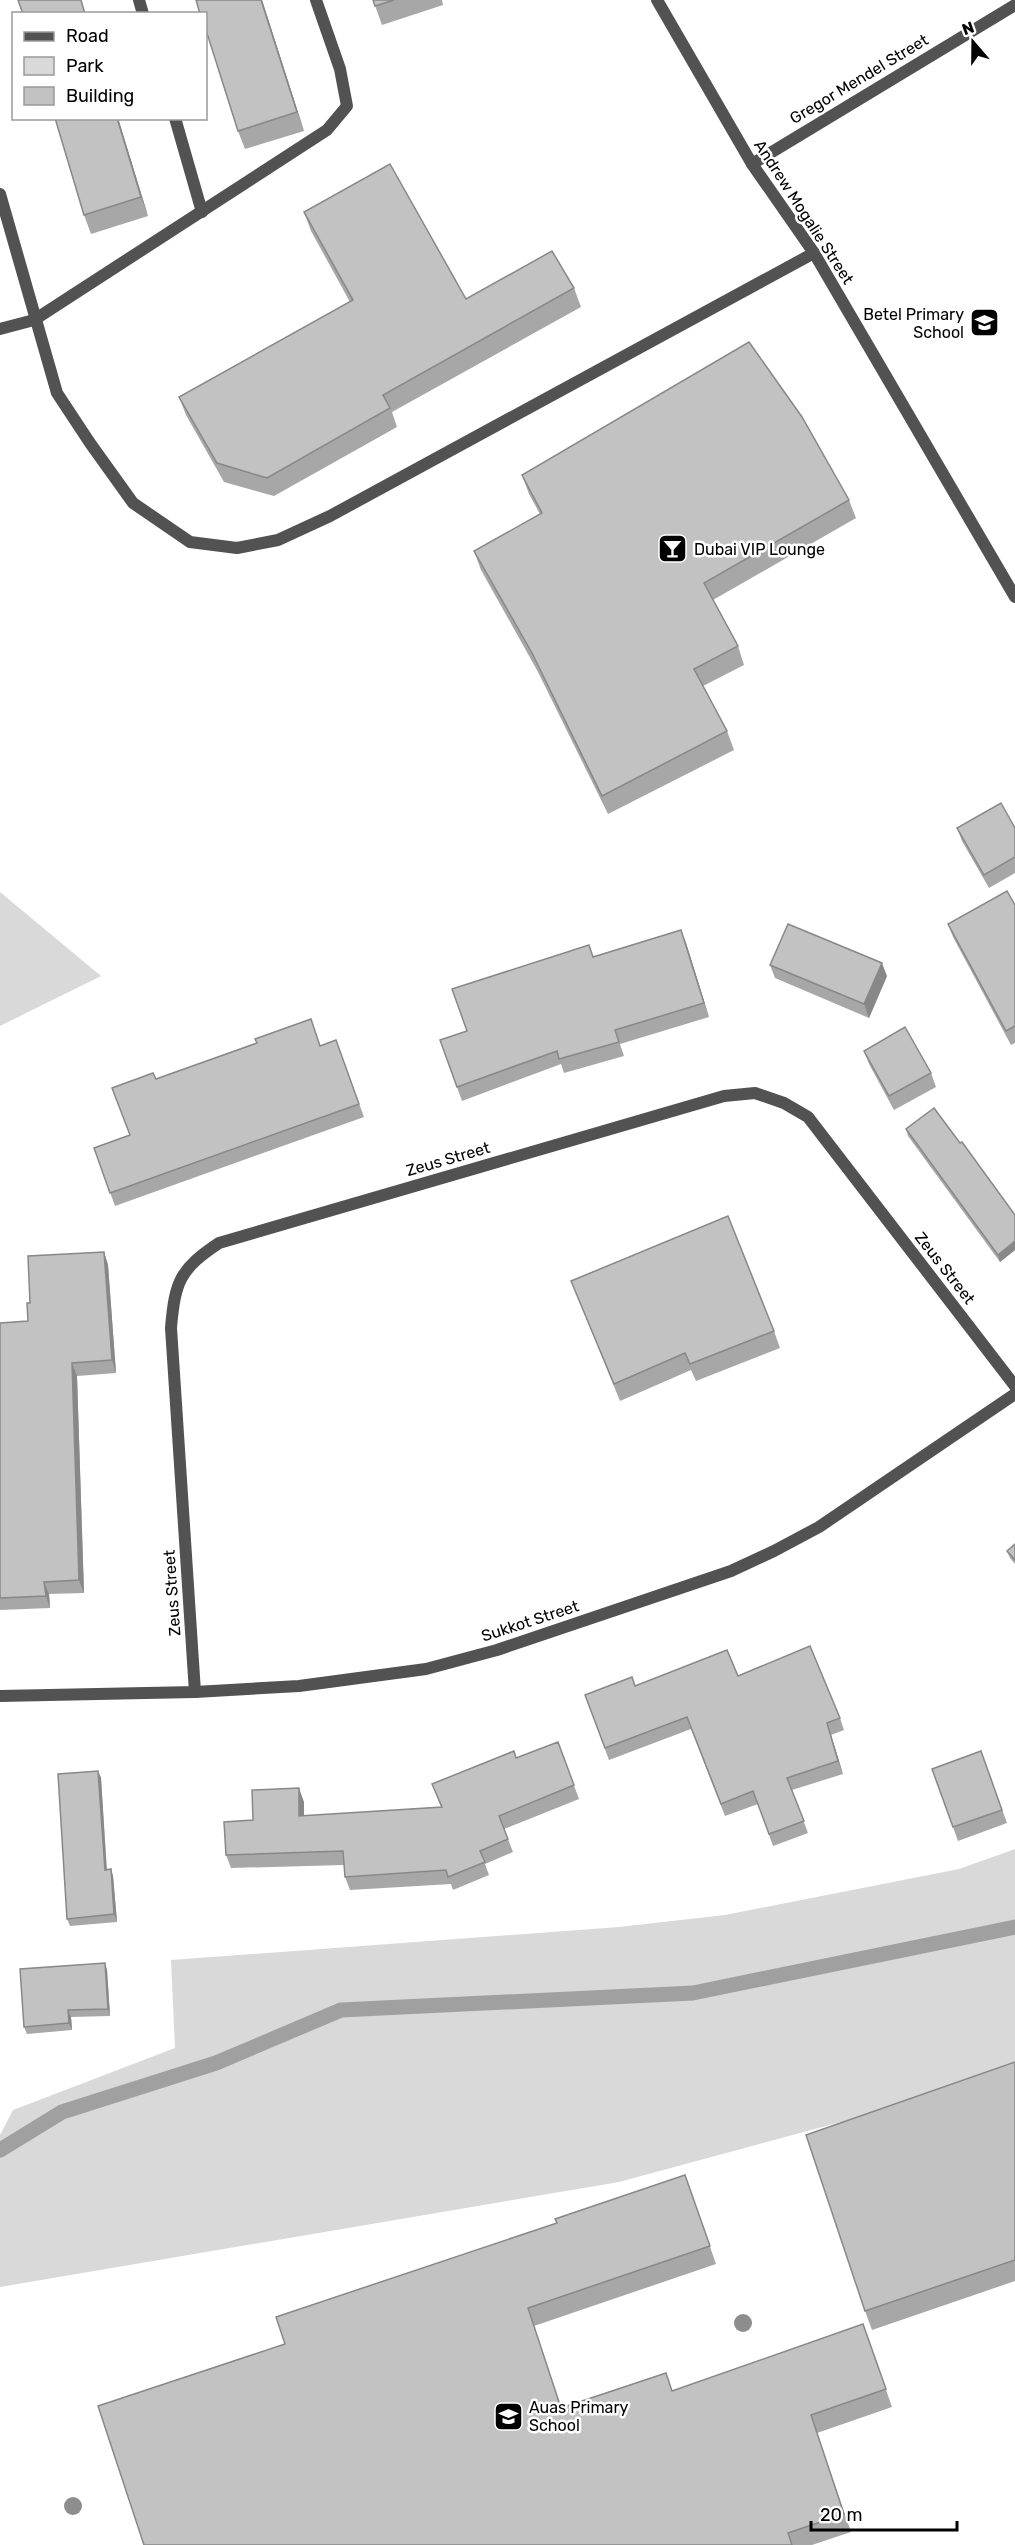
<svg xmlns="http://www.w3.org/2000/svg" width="1015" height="2545" font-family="Rubik,sans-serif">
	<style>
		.green { fill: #d9d9d9 }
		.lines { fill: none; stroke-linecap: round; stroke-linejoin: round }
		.stream { stroke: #a0a0a0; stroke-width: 15 }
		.service { stroke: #525252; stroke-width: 12 }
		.minor { stroke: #525252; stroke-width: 12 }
		.tree { fill: #8d8d8d }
		.wall { fill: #a7a7a7 }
		.shaded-wall { fill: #888 }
		.building { fill: #c2c2c2; stroke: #888; stroke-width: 1.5 }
		.labels { text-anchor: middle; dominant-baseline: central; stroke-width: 5; stroke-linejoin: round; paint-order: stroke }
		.street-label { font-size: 16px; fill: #000; stroke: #fff }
		.poi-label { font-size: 16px; fill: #000; stroke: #fff; text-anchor: start }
	</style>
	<rect width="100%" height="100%" fill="#fff"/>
	<!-- green -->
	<g class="green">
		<polygon points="0,892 101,976 0,1026"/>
		<polygon points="1015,1849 1015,2075 619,2182 0,2287 0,2135 13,2110 175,2048 171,1960 619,1927 725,1915 959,1869"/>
	</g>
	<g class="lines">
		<!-- stream -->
		<polyline class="stream" points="0,2150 62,2112 216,2063 341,2010 693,1993 1015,1927"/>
		<!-- service -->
		<g class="service">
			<polyline points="139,0 143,14"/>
			<polyline points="175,118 202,212"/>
			<polyline points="0,194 57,393 90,443 133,503 190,542 237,548 278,540 330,516 814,253"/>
			<polyline points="0,329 34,320 327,130 347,106 340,69 316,0"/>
		</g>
		<!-- minor -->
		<g class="minor">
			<polyline points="657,0 752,164 814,253 1015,597"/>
			<polyline points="752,164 1015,5"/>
			<path d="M195,1692L171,1328C175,1281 180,1269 219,1243L724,1096L755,1093L784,1103L808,1117L1015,1386"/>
			<polyline points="0,1696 195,1692 299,1686 426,1669 497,1650 731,1571 774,1551 819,1527 1015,1394"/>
		</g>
	</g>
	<!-- trees -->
	<g class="tree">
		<circle cx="743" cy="2323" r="9"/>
		<circle cx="73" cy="2506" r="9"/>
	</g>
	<!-- wall -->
	<g class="wall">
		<polygon points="262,0 304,131 245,149 238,131"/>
		<polygon points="373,0 442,0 443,5 382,25"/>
		<polygon points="55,118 118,118 148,216 91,234 84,215"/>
		<polygon points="304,212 466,299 574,288 581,307 392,412 397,427 274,496 224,482 186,415 179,397 350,302 311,231"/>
		<polygon points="522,475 849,500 856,518 713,600 738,646 744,665 703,686 727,731 734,750 608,814 538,672 481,570 474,551 540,514 529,494"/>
		<polygon points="957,828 1015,828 1015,873 989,888 962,841"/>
		<polygon points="1015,905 1015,1043 1011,1045 953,937 948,924"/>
		<polygon points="686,943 709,1017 620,1044 624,1056 564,1073 561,1064 462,1101 440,1040 467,1031 593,956"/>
		<polygon points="770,965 887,976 869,1018 775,978"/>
		<polygon points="336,1040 364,1117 115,1206 94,1148 130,1135 156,1079 320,1046"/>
		<polygon points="864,1051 931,1073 936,1087 894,1110 869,1064"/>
		<polygon points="906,1129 1015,1215 1015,1250 1000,1262 908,1136"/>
		<polygon points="104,1252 108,1265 116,1373 77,1376 84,1593 49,1594 50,1608 0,1610 0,1323 28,1321 30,1303"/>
		<polygon points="571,1281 774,1331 780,1348 696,1381 691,1370 620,1401"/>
		<polygon points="1015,1544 1015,1564 1010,1558 1007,1551"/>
		<polygon points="738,1676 840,1718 844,1730 831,1735 843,1774 792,1790 808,1833 773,1846 758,1804 725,1816 691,1729 609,1760 585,1695 635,1686"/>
		<polygon points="558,1742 579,1799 504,1829 513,1852 485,1864 489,1875 453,1890 451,1884 350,1890 345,1877 344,1865 231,1868 226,1855 253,1820 304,1802 304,1816 441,1807 432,1784 516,1758"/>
		<polygon points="981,1751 1007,1823 958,1841 932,1769"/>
		<polygon points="98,1771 101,1778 107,1870 111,1869 113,1876 117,1922 70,1926 67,1919"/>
		<polygon points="105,1963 107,1970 110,2016 71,2017 72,2030 27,2034 24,2027"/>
		<polygon points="1015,2062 1015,2281 872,2330 865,2311"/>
		<polygon points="685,2175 716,2264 534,2326 561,2408 672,2391 863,2324 892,2407 817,2433 851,2532 812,2545 144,2545 285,2344"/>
	</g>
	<!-- shaded-wall -->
	<g class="shaded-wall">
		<polygon points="261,0 262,0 304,131 297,112"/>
		<polygon points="117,118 118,118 148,216 141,197"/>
		<polygon points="681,930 686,943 709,1017 704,1003"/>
		<polygon points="882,963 887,976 869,1018 864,1004"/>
		<polygon points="1015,1241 1015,1250 1000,1262 998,1255"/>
		<polygon points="104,1252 108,1265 116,1373 112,1360"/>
		<polygon points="72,1363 77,1376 84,1593 79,1580"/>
		<polygon points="44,1582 49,1594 50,1608 46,1596"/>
		<polygon points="827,1723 831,1735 843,1774 838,1761"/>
		<polygon points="98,1771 101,1778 107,1877 105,1870"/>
		<polygon points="299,1788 304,1802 304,1830 299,1816"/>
		<polygon points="111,1869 113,1876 117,1922 114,1914"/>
		<polygon points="105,1963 107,1970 110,2016 108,2009"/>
		<polygon points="68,2010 71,2017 72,2030 69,2023"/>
	</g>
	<!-- building -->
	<g class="building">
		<polygon points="18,0 81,0 85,14 23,14"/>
		<polygon points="196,0 261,0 297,112 238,131 206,30 206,14 200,14"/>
		<polygon points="373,0 394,0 375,6"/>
		<polygon points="55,118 117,118 141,197 84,215"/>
		<polygon points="390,164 466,299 552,251 574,288 383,395 390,408 267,478 217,463 179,397 353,300 304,212"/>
		<polygon points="749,342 802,417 849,500 704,583 738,646 694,669 727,731 602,796 532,653 474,551 542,513 522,475"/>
		<polygon points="1001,803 1015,828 1015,857 984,875 957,828"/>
		<polygon points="1007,891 1015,905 1015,1026 1006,1031 948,924"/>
		<polygon points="788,924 882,963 864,1004 770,965"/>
		<polygon points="681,930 704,1003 615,1030 619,1042 559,1059 557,1051 457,1087 440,1040 467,1031 452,989 589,945 593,957"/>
		<polygon points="311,1019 320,1046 336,1040 359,1104 110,1193 94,1148 130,1135 112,1088 153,1073 156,1079 257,1043 255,1039"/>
		<polygon points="905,1027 931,1073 889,1096 864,1051"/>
		<polygon points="934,1108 960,1143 962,1142 1015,1215 1015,1241 998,1255 906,1129"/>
		<polygon points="728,1216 774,1331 690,1364 685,1353 614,1384 571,1281"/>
		<polygon points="104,1252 112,1360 72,1363 79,1580 44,1582 46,1596 0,1598 0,1323 28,1321 27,1303 30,1303 28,1256"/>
		<polygon points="1015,1544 1015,1560 1007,1551"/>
		<polygon points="810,1646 840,1718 827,1723 838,1761 787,1778 804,1821 769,1834 753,1791 721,1804 687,1717 605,1748 585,1695 632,1677 635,1686 727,1650 738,1676"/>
		<polygon points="558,1742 574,1785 499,1816 508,1839 480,1851 485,1862 448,1877 446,1870 345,1877 343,1851 226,1855 224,1822 253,1820 252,1790 299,1788 299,1816 442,1807 432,1784 514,1751 516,1758"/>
		<polygon points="981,1751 1002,1810 953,1827 932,1769"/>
		<polygon points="98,1771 105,1870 111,1869 114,1914 67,1919 58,1774"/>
		<polygon points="105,1963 108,2009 68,2010 69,2023 24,2027 20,1969"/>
		<polygon points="1015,2062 1015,2260 865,2311 806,2135"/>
		<polygon points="685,2175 710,2246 528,2308 561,2408 666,2373 672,2391 863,2324 886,2389 811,2415 844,2514 788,2533 792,2545 144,2545 98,2406 285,2344 276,2317 557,2223 555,2219"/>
	</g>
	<!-- icons -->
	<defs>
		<symbol id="school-square" viewBox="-11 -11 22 22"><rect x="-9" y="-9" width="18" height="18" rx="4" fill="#000" stroke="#fff"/><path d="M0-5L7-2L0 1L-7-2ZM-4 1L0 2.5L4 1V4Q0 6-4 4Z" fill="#fff"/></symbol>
		<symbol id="bar-square" viewBox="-11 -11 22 22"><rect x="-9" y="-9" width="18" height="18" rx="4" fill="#000" stroke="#fff"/><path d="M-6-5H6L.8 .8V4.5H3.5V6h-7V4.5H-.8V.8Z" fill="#fff"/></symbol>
	</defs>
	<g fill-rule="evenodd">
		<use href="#school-square" x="968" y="306" width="33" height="33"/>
		<use href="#bar-square" x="656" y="532" width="33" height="33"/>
		<use href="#school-square" x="492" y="2400" width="33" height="33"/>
	</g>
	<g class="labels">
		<!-- street labels -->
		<g class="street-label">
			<text transform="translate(859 79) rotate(-31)">Gregor Mendel Street</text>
			<text transform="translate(804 212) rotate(57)">Andrew Mogalie Street</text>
			<text transform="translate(448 1159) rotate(-16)">Zeus Street</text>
			<text transform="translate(945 1268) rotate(52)">Zeus Street</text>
			<text transform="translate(172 1593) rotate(-94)">Zeus Street</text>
			<text transform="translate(530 1621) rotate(-18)">Sukkot Street</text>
		</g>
		<!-- poi labels -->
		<g class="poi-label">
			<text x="964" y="314" text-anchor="end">Betel Primary<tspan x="964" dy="18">School</tspan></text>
			<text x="694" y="549">Dubai VIP Lounge</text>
			<text x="529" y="2407">Auas Primary<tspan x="529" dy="18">School</tspan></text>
		</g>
	</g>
	<!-- legend -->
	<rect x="12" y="12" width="195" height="108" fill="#ffffff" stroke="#999999" stroke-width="1.5"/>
	<rect x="24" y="32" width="30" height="9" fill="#525252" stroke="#999999" stroke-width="1.5"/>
	<text x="66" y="42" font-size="18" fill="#000000">Road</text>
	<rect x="24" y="57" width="30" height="18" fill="#d9d9d9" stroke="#999999" stroke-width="1.5"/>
	<text x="66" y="72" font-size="18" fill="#000000">Park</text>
	<rect x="24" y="87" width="30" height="18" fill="#c2c2c2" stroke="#999999" stroke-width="1.5"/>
	<text x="66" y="102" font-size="18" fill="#000000">Building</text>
	<!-- north arrow -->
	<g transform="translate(973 42) rotate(340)" stroke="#ffffff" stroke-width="4.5" paint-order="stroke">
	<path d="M0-4.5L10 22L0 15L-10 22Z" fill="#000000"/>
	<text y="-9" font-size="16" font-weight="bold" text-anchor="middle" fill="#000000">N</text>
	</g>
	<!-- scale -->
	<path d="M811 2521v9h146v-9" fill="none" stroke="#000000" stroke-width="3"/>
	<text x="820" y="2521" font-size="18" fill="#000000" stroke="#ffffff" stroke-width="4.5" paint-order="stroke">20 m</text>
</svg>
